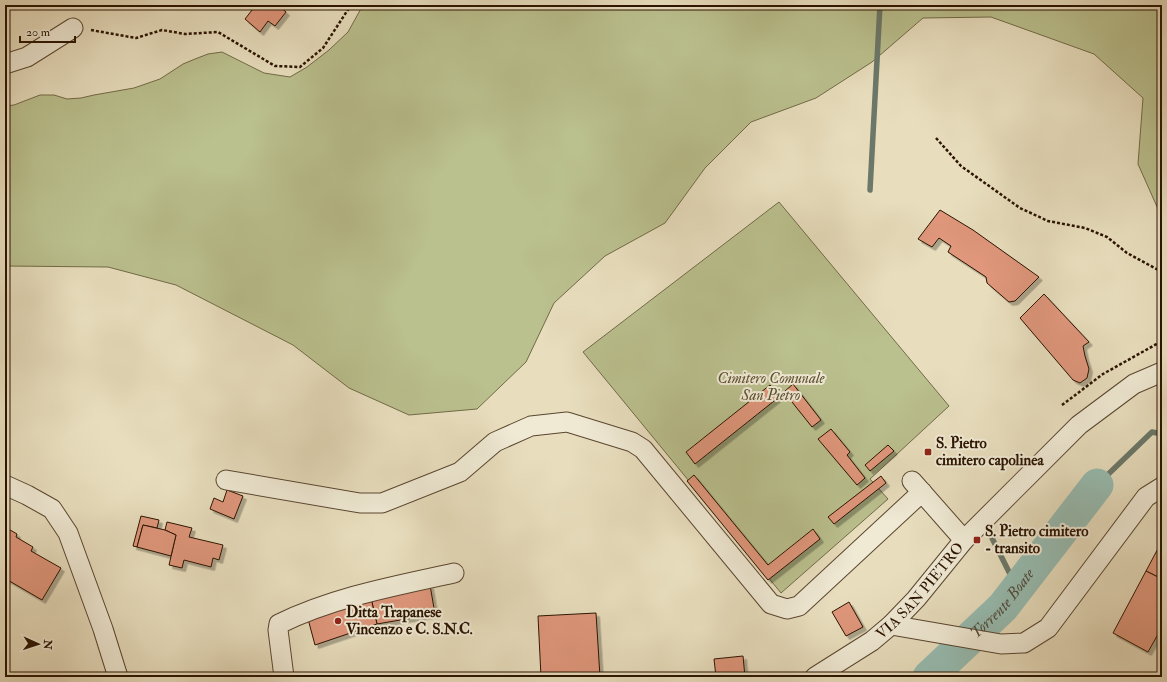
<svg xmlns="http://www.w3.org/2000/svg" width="1167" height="682" font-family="'IM FELL Double Pica',serif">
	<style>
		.green { fill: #bac08e; stroke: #726a47 }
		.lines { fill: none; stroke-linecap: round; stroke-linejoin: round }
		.stream { stroke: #6b786a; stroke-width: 5.5 }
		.river { stroke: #97bcb1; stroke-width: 33 }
		.building { fill: #e0977c; stroke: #2a1300; filter: url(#shadow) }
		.minor-casing { stroke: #5a4630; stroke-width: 21 }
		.path { stroke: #2a1300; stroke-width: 2.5; stroke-dasharray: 3 2; stroke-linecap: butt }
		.minor { stroke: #f0ead5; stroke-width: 19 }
		.poi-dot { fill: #8f2418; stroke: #f0ead5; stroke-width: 1.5 }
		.labels { text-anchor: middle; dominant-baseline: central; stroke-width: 4; stroke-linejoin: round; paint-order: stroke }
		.park-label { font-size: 15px; font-style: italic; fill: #5c5032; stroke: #f0ead5 }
		.poi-label { font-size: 15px; font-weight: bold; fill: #2a1300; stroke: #f0ead5; text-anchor: start }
		.street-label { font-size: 15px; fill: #2a1300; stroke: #f0ead5 }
		.water-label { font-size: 16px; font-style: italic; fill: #504e3e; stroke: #f0ead5 }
	</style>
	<defs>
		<filter id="shadow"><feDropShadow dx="3.5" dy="3.5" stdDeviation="0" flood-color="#0004"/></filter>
	</defs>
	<rect width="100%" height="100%" fill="#e8debe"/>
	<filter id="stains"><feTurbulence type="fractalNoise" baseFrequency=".005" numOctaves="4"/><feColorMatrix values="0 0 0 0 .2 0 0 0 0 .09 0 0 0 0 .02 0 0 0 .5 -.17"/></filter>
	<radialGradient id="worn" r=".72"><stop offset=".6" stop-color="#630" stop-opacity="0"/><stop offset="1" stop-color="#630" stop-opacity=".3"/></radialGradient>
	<!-- green -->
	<g class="green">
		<polygon points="363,5 1162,5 1162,218 1138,164 1143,98 1094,54 991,17 923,18 872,62 816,98 751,122 705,168 665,223 605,256 554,303 526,362 477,409 409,415 349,388 293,345 176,285 108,267 5,266 5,106 14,105 40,95 54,95 67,99 81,98 94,95 134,88 160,79 183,64 195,59 208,54 222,52 264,73 290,77 307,67 329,50 348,32"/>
		<polygon points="779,202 949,406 870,479 888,499 781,593 583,352"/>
	</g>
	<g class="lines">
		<!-- stream -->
		<g class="stream">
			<polyline points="870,190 880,5"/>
			<polyline points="1097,485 1152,432 1162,434"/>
			<polyline points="989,532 1017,588"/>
		</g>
		<!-- river -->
		<path class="river" id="s1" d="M929,677L1003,607L1097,485"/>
	</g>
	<!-- building -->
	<g class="building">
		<polygon points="256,5 278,5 286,12 275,26 268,21 260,32 245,19"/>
		<polygon points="940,210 973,230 1039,277 1015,301 1009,302 987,283 986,277 948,252 951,246 939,238 932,247 918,239"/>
		<polygon points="1044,294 1089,342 1083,346 1085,356 1089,369 1087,378 1080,383 1073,380 1020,318"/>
		<polygon points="793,384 821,420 812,427 784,392"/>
		<polygon points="770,385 779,397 695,464 686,452"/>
		<polygon points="831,429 850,452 847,455 865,478 857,485 818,439"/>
		<polygon points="888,445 894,451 870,471 865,465"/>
		<polygon points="694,475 768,565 813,529 820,539 768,580 687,481"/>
		<polygon points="881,476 886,483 834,524 828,517"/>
		<polygon points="227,490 243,496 234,519 210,509 214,498 223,502"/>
		<polygon points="141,516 159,520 157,528 143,525 137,547 133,546"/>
		<polygon points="167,522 192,528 189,537 223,545 219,560 213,558 211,567 184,560 182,568 169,565 176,535 165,530"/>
		<polygon points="143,525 165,530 176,535 171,556 137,547"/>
		<polygon points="5,527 17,534 16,537 33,547 31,551 61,568 42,600 6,579 7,576 5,575"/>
		<polygon points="1162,541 1162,579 1146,571"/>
		<polygon points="1146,571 1162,579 1162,627 1148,652 1113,633"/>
		<polygon points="430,585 435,614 377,624 371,598"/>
		<polygon points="371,598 377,624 315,645 308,619"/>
		<polygon points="849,602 863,627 846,636 832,612"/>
		<polygon points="596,613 600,677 541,677 538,616"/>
		<polygon points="743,656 745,677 716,677 714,659"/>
	</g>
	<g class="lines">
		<defs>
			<g id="minor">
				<polyline points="5,64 27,57 73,28"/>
				<polyline points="226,480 360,503 382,503 460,472 495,442 531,426 567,422 632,442 643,449 771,604 787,609 799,606 922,492"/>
				<polyline points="912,481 964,540"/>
				<polyline points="5,485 27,495 52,509 68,533 103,629 118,677"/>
				<polyline points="891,625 1001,644 1024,643 1048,628 1146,497 1162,487"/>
				<path d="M284,677L278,630L279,624C334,597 395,586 454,573"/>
				<path id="s2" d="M815,677L872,641L891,625L916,599L964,540L1079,425L1134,384L1162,372"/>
			</g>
		</defs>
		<!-- minor casing -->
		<use href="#minor" class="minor-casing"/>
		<!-- path -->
		<g class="path">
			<polyline points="91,30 136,38 162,30 185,34 218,32 275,66 300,67 323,48 351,5"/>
			<polyline points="936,138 961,166 1020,208 1048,221 1085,228 1107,237 1127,253 1162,272"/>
			<polyline points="1062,405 1103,374 1162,341"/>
		</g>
		<!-- minor -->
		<use href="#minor" class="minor"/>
	</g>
	<!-- markers -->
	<g class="poi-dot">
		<rect x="924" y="448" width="8" height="8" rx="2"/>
		<rect x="973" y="536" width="8" height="8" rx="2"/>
		<circle cx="338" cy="621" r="4"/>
	</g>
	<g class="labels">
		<!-- park labels -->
		<g class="park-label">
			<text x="771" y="378">Cimitero Comunale<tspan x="771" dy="17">San Pietro</tspan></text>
		</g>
		<!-- poi labels -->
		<g class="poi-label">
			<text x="936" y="443">S. Pietro<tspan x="936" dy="17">cimitero capolinea</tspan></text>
			<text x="985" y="531">S. Pietro cimitero<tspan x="985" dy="17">- transito</tspan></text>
			<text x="346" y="612">Ditta Trapanese<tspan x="346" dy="17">Vincenzo e C. S.N.C.</tspan></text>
		</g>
		<!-- street labels -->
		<g class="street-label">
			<text stroke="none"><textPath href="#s2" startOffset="137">VIA SAN PIETRO</textPath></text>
		</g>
		<!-- water labels -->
		<g class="water-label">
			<text stroke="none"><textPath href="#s1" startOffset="104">Torrente Boate</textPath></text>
		</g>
	</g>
	<!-- margin -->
	<rect width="1167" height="682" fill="none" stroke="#e8debe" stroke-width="20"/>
	<rect x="6" y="6" width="1155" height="670" fill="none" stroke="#2a1300" stroke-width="2"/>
	<rect x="10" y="10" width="1147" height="662" fill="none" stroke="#2a1300"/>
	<!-- north arrow -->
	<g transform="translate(38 644) rotate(93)" stroke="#f0ead5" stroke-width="3" paint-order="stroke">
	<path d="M0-3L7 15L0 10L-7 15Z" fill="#2a1300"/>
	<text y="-6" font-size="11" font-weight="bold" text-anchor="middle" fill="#2a1300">N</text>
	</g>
	<!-- scale -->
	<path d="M20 36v6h55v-6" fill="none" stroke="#2a1300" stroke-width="2"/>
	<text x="26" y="36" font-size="12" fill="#2a1300" stroke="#f0ead5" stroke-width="3" paint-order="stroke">20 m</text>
	<rect width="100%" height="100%" filter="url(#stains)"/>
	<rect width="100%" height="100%" fill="url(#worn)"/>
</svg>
